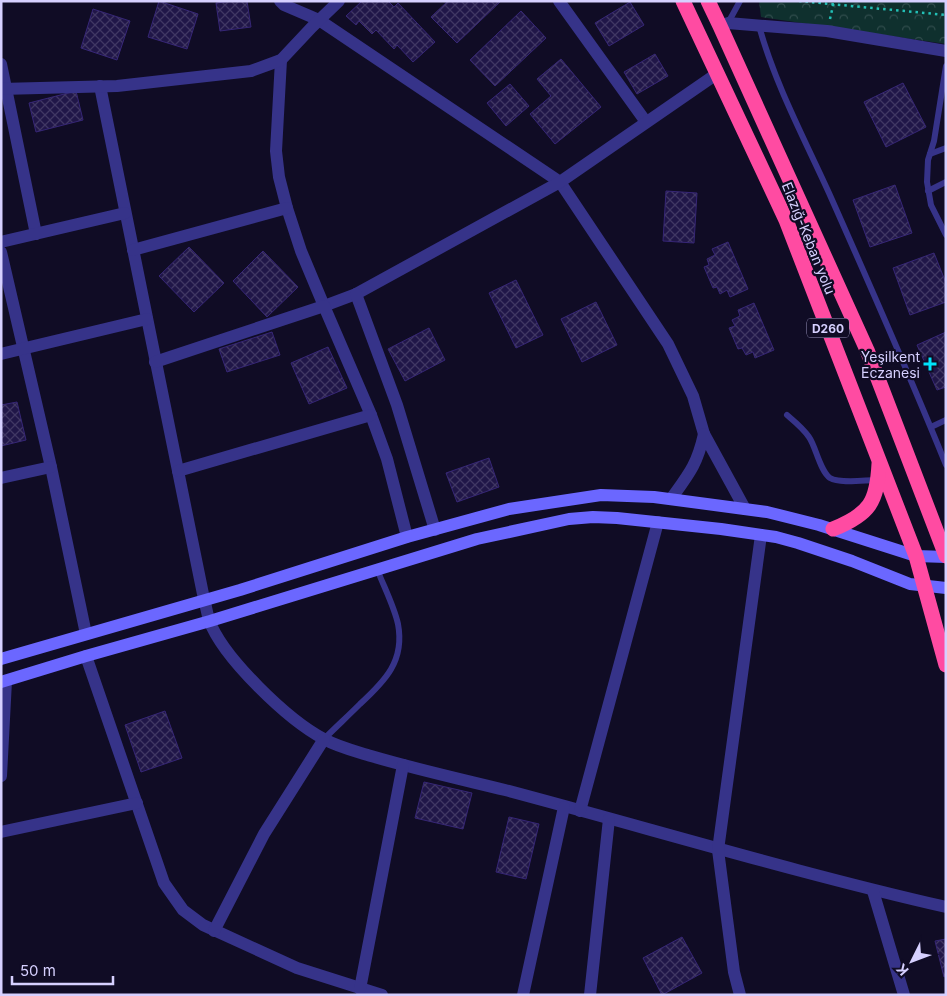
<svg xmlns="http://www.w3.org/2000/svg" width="947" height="996" font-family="Inter,sans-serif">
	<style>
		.park { fill: url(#park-crowns) }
		.building { fill: url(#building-cross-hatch); stroke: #362676 }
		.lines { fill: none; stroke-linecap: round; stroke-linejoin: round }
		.path { stroke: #23c0b6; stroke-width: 2.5; stroke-dasharray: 2.5 4; stroke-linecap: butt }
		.lane { stroke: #363389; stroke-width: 6 }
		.street { stroke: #363389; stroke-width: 12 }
		.secondary { stroke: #6b67ff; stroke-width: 12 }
		.highway { stroke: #ff4ba2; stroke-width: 15 }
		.poi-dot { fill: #00e3fb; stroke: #100c25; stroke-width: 2 }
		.labels { text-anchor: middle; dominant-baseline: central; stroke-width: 4.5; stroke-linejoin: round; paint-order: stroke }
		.shield { fill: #100c25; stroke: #9b95be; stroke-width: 1 }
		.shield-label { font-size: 12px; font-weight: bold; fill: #d6d0ff }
		.street-label { font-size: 14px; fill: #d6d0ff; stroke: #100c25 }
		.poi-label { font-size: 14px; fill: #d6d0ff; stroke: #100c25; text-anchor: end }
	</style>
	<defs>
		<pattern id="park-crowns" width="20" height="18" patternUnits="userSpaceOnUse" patternTransform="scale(1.25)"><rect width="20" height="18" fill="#0f302e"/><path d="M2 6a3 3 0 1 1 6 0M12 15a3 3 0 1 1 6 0" fill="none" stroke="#314d4d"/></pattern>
		<pattern id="building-cross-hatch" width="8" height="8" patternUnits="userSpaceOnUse" patternTransform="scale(1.25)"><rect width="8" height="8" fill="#201648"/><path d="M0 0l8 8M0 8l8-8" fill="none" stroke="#403763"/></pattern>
	</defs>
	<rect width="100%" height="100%" fill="#100c25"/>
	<!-- park -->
	<polygon class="park" points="759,1 946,1 946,44 761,17"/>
	<!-- building -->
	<g class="building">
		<polygon points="159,1 198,14 187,49 148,37"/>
		<polygon points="232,1 247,1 251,27 220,31 216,3"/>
		<polygon points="362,1 388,1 394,7 398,3 435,42 413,62 397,45 394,49 376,30 372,34 359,21 356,25 346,16"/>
		<polygon points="448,1 501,1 457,43 431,17"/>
		<polygon points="630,2 644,25 609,46 595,23"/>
		<polygon points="93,9 130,21 117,60 81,48"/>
		<polygon points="521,11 546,38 495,86 470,60"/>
		<polygon points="655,54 668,76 637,94 624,72"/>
		<polygon points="561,59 601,107 555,144 530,114 551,96 537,79"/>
		<polygon points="903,83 926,127 886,147 864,102"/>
		<polygon points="510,84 529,106 506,126 487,103"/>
		<polygon points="76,91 83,120 36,132 29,103"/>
		<polygon points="895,185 912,233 870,247 853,200"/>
		<polygon points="666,191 697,193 694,243 663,241"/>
		<polygon points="728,242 748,289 730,297 727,290 720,294 717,287 713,288 704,267 709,265 707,259 715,255 712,249"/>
		<polygon points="189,247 224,283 194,312 159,276"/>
		<polygon points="263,251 298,287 267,317 233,281"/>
		<polygon points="934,253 946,283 946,302 910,315 893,268"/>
		<polygon points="516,280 543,335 516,348 489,293"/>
		<polygon points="596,302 617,345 582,362 561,319"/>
		<polygon points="754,303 774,350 755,358 753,352 746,355 742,348 738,349 729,328 735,326 732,320 740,316 738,310"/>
		<polygon points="429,328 445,360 405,381 388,349"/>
		<polygon points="272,332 280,355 227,372 219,349"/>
		<polygon points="946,332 946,387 937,390 917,345"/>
		<polygon points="328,347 347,388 309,404 291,363"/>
		<polygon points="17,402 26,440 1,446 1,405"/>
		<polygon points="489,458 499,487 457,502 446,473"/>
		<polygon points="165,711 182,758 141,772 125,725"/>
		<polygon points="424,782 472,793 463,829 415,818"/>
		<polygon points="509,817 539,824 526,879 496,872"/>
		<polygon points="682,937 702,973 662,995 643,958"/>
		<polygon points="946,939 946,976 944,977 935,941"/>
	</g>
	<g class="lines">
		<!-- path -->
		<g class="path">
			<polyline points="799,1 946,15"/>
			<polyline points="830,19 834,1"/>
		</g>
		<!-- lane -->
		<g class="lane">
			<polyline points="728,23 740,1"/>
			<path d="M759,26C775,84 804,138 829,193C869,283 909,373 946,465"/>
			<polyline points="946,66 934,141 928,160 927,182 931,205 946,235"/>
			<polyline points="930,154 946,148"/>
			<polyline points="928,191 946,182"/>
			<path d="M787,415C794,421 803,428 809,437C816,447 820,471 830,478C840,484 865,480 877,480"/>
			<polyline points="931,427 946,420"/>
			<path d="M324,739C336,727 348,716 360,704C385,681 405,661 398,624C394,606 384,587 377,569"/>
		</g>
		<!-- street -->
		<g class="street">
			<polyline points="280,1 284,5 319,20 560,182 668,344 693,396 704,434"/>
			<polyline points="559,1 646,122"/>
			<polyline points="720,26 728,23 827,31 946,51"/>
			<polyline points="281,60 276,151 279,177 287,208 301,251 324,306 356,294 560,182 718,73"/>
			<polyline points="1,64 36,234"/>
			<path d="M100,86L204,599C206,606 207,613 209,620C223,658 288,720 324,739C338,747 355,751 371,756C415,769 460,779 505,790C652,829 797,873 946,907"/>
			<polyline points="1,89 117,86 251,71 281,60 312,27 339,1"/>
			<polyline points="1,242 125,213"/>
			<polyline points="133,250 287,208"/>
			<polyline points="1,252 51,467 86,634"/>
			<polyline points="356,294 397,405 435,530"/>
			<polyline points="1,354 147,319"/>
			<polyline points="155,362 324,306 371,415 387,459 407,537"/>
			<polyline points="178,471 371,415"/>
			<polyline points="1,478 51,467"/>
			<path d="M671,499C689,474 697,465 704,434L745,509"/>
			<polyline points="86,656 164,883 183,910 203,925 297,968 382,995"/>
			<polyline points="1,776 6,681"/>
			<polyline points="580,811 658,522"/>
			<polyline points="1,832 137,803"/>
			<polyline points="873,891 904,995"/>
			<polyline points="214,931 264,834 324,739"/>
			<polyline points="360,989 403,765"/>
			<polyline points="523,995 564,807"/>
			<polyline points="590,995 609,819"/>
			<polyline points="740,995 734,972 718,850 761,535"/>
		</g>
		<!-- secondary -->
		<g class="secondary">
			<polyline points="1,659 240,590 407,537 509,509 601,495 654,497 767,512 819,525 916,556 946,557"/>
			<polyline points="1,682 86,656 210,621 477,539 569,519 593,517 617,518 721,529 776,537 798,543 852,561 910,584 946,588"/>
		</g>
		<!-- highway -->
		<g class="highway">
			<polyline points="683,1 786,220 916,556 946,665"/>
			<polyline points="708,1 720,26 867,350 946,556"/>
			<path d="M833,529C870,514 877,502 879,464"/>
		</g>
	</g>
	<!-- markers -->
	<path class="poi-dot" d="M927.5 356.5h5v5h5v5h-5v5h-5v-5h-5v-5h5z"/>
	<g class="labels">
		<!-- shield labels -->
		<rect class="shield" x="807" y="318.5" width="42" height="19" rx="4"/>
		<g class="shield-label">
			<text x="828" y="328">D260</text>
		</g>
		<!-- street labels -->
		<g class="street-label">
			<text transform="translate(809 238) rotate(68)">Elazığ-Keban yolu</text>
		</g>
		<!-- poi labels -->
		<g class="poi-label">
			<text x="920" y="356">Yeşilkent<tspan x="920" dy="16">Eczanesi</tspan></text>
		</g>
	</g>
	<!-- border -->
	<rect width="947" height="996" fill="none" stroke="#d6d0ff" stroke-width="5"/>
	<!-- north arrow -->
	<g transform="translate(912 961) rotate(228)" stroke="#100c25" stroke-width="4" paint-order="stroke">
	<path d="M0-4L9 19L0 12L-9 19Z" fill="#d6d0ff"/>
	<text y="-8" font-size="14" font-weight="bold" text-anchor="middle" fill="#d6d0ff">K</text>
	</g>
	<!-- scale -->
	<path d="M12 976v8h101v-8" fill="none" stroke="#d6d0ff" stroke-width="2.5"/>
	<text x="20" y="976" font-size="15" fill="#d6d0ff" stroke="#100c25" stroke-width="4" paint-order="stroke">50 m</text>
</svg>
